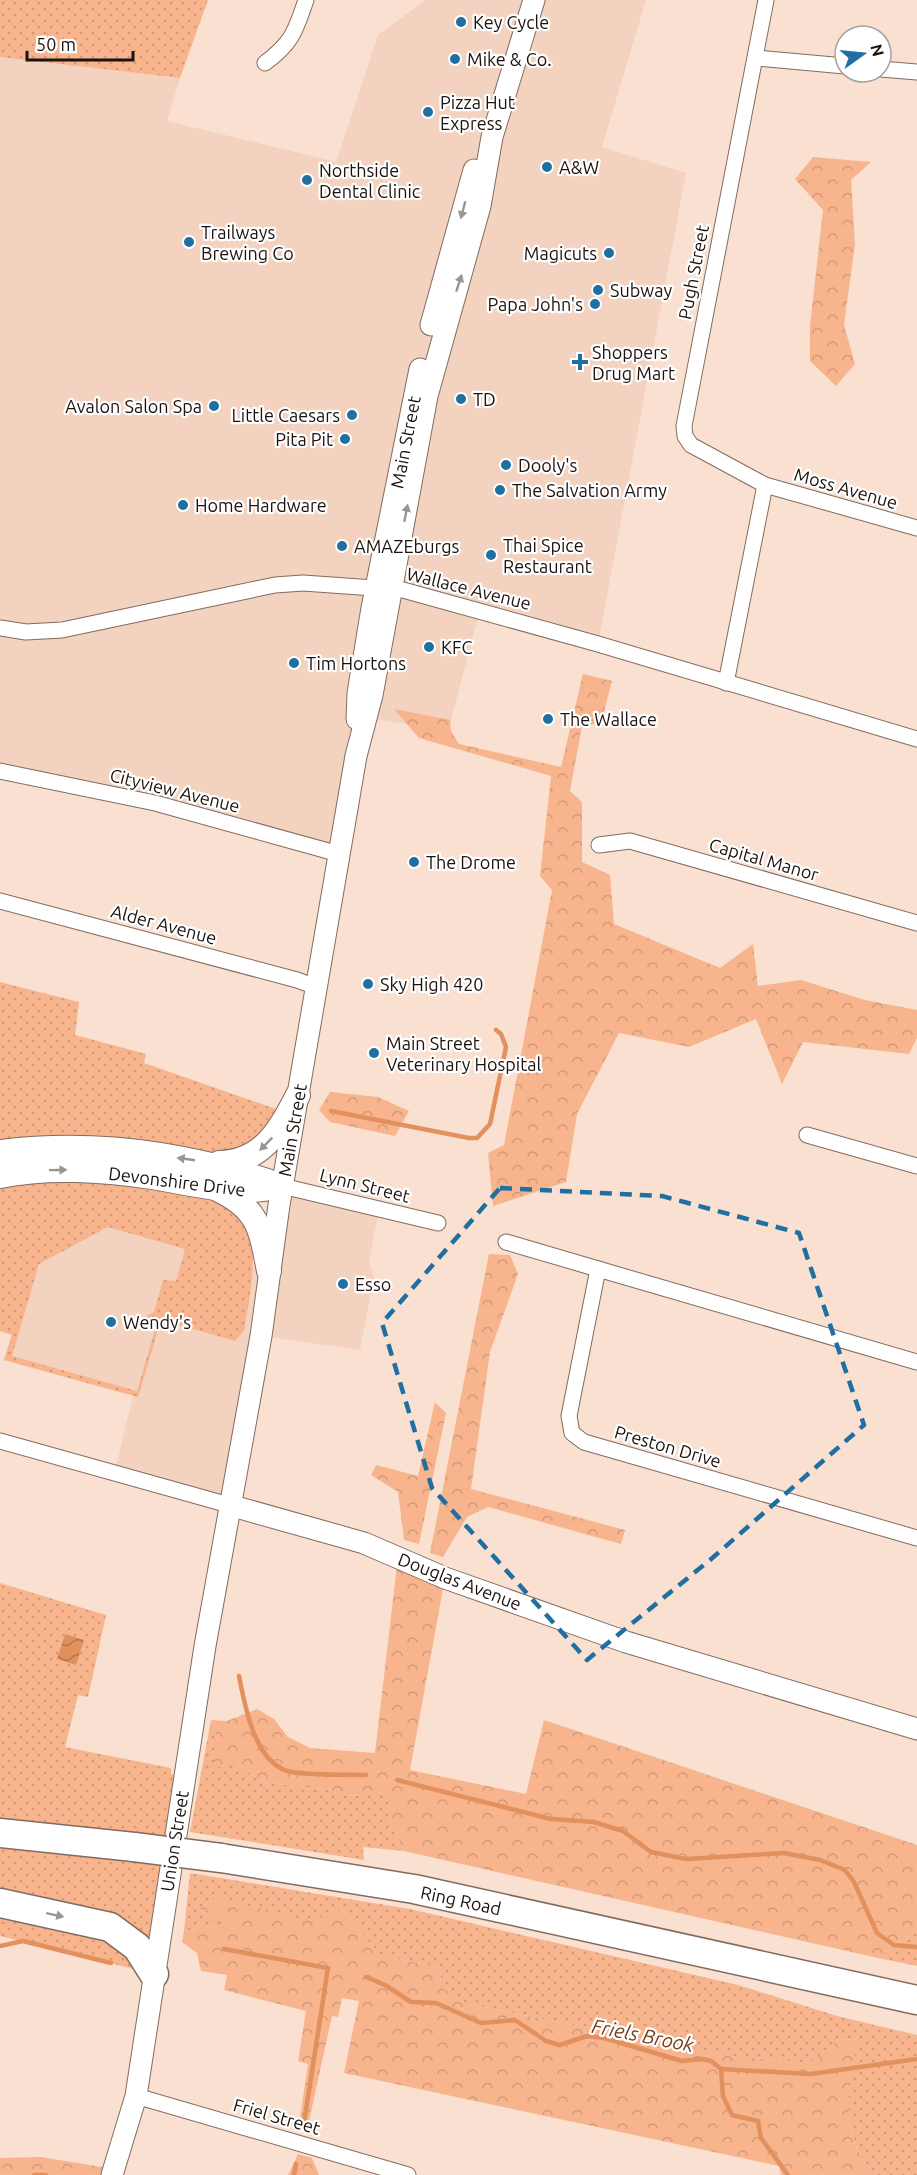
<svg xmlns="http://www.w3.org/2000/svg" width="917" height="2175" font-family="Ubuntu,sans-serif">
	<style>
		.built { fill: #f3d2bf }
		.grass { fill: url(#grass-dots); fill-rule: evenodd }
		.forest { fill: url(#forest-crowns) }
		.water { fill: url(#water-waves) }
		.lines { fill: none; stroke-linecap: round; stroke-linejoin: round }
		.stream { stroke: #e1905e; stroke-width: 4.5 }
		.street-casing { stroke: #826b5e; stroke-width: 17 }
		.secondary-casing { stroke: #826b5e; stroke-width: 23 }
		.primary-casing { stroke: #826b5e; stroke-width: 26 }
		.highway-casing { stroke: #826b5e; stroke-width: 31 }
		.street { stroke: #fff; stroke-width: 15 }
		.secondary { stroke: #fff; stroke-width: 21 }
		.primary { stroke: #fff; stroke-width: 24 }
		.highway { stroke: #fff; stroke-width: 28 }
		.highway-bridge-casing { stroke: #826b5e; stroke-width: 31; stroke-linecap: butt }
		.highway-bridge { stroke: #fff; stroke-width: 28 }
		.oneway { fill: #999593 }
		.marked { fill: none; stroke: #1f6fa1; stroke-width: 4.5; stroke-dasharray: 12 8; stroke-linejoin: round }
		.poi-dot { fill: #1f6fa1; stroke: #fff; stroke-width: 2 }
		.labels { text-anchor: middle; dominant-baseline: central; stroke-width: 4.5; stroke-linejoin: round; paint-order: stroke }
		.poi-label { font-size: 18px; fill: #1c130e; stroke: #fff; text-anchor: start }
		.street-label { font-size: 18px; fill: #1c130e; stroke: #fff }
		.water-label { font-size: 20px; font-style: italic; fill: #77411e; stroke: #fff }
	</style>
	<defs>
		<pattern id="grass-dots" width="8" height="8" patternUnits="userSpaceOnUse" patternTransform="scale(1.5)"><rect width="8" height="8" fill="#f7b48d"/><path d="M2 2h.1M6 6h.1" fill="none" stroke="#d39a78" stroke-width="1.8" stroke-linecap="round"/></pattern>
		<pattern id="forest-crowns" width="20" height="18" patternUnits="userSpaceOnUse" patternTransform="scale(1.5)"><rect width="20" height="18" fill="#f7b48d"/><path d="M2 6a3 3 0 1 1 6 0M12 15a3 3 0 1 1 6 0" fill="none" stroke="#d39a78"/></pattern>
		<pattern id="water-waves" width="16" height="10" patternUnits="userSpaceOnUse" patternTransform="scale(1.5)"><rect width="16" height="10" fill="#e1905e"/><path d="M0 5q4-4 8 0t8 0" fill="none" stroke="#b6744c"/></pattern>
	</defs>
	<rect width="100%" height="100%" fill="#fae0d1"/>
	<!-- built -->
	<g class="built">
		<polygon points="426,0 646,0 602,147 686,173 598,644 480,610 448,731 365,717 339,854 0,771 0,57 180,78 167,121 336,162 378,35"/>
		<polygon points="282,1186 379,1209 369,1262 374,1277 360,1350 261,1336 229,1505 112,1472 117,1462 133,1396 4,1360 33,1259 107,1220 189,1243 269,1271"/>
	</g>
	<!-- grass -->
	<g class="grass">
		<polygon points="0,0 208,0 180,78 0,57"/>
		<path d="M0,982L79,1002L75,1035L146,1054L144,1063L288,1113L234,1197L254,1247L251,1289L244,1331L235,1341L161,1320L138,1397L4,1360L12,1335L0,1331ZM108,1227L185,1249L176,1281L163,1280L154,1312L146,1316L147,1320L157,1323L137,1391L12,1356L39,1264Z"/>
		<polygon points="0,1583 106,1615 88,1697 78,1695 65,1747 171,1768 171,1774 184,1776 154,1974 0,1936"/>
		<polygon points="211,1720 218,1742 236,1763 262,1782 324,1789 343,1795 363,1796 373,1791 387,1794 390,1820 404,1851 363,1847 364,1860 190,1832"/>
		<path d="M190,1873L410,1909L738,1985L837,2016L917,2035V2175H877C847,2151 844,2102 851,2067C853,2058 857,2049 858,2040L839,2039L811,2063L730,2056L467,2004L441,1987L440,1968L380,1955L342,1910L310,1922L214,1897L199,1910L226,1925L184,1931Z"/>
		<polygon points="917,1931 917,1966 878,1958"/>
	</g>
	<!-- forest -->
	<g class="forest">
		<polygon points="813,157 871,162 851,180 855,244 844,325 855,364 836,386 810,361 810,326 823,210 795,179"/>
		<polygon points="583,674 612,681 601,723 582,726 570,791 582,802 582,862 610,875 614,924 720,968 753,944 758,986 801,980 865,1000 917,1010 917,1038 909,1054 803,1042 782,1084 756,1019 689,1047 619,1033 577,1114 566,1182 493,1206 488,1153 504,1145 552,890 540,876 551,776 419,738 394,709 450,720 451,731 459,744 561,767"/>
		<polygon points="330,1092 378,1097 409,1111 395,1136 330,1122 319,1110"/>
		<polygon points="489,1254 510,1255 518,1274 490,1352 471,1489 625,1530 621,1544 488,1507 467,1517 443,1557 430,1553"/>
		<polygon points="435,1402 446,1413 419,1544 404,1540 398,1492 371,1475 376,1465 418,1476"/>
		<polygon points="398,1557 445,1578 410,1770 526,1794 544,1720 917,1845 917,1931 878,1958 404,1851 390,1820 387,1794 373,1791 363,1796 343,1795 324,1789 262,1782 236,1763 213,1768 218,1742 211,1720 227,1721 257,1709 274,1719 288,1737 310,1748 375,1753"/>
		<path d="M214,1897L310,1921L342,1910L380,1955L440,1968L441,1987L467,2004L730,2056L811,2063L839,2039L859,2040C847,2082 838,2143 877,2175H781L779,2166L344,2073L359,2001L342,1998L338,2017L332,2016L309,2121L300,2118L308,2064L298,2061L306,2011L224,1990L227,1975L201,1971L197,1953L182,1942L184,1931L225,1925L199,1910Z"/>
		<polygon points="298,2154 312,2158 319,2175 288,2175"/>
		<polygon points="41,2157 114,2169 112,2175 0,2175 0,2158"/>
	</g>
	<!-- water -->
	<polygon class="water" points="65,1634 84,1640 76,1665 57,1659"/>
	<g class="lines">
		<!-- stream -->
		<g class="stream">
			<polyline points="331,1111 469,1138 477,1138 490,1124 506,1047 501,1034 496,1030"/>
			<path d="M239,1676C245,1706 254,1760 287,1771C305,1776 346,1774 366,1775"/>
			<polyline points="397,1780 551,1819 594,1822 623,1831 651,1852 686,1859 784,1853 820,1860 845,1870 854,1882 877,1933 894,1945 917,1947"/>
			<polyline points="0,1946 23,1941 111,1963"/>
			<polyline points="224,1949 328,1968 304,2123"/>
			<polyline points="366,1977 385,1985 411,2002 436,2003 481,2023 515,2020 546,2041 560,2045 587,2036 604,2038 682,2061 702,2059 711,2061 721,2069 723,2096 732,2115 758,2121 761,2138 788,2175"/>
			<polyline points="721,2069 811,2074 917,2059"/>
			<polyline points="34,2175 46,2175"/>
			<polyline points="294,2175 296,2164"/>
		</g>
		<defs>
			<g id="street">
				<polyline points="756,58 845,66"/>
				<path d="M265,63C292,43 295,32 306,0"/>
				<polyline points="881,69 917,72"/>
				<polyline points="765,485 917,528"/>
				<polyline points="0,628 26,632 62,630 275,585 303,583 403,590 598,644 917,739"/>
				<polyline points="726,683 765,485 691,445 685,436 684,426 766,0"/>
				<polyline points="0,771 155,803 339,854"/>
				<polyline points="599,845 630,841 917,923"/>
				<polyline points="0,901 297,980 316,987"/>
				<polyline points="807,1135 917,1166"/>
				<polyline points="282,1186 438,1223"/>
				<polyline points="506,1242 598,1269"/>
				<polyline points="917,1362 598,1269 569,1416 572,1433 584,1442 917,1538"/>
				<polyline points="0,1441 229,1505"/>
				<polyline points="136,2096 408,2175"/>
			</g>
			<g id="secondary">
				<polyline points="431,325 474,170"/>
				<polyline points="357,719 358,693 372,608 420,369"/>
				<polyline points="229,1505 364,1543 445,1578 626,1642 917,1729"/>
				<polyline points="112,2175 136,2096 205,1646 261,1336 279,1205 356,756 372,695 427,396 480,206 492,137 534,0"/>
			</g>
			<g id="primary">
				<path d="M0,1152C96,1140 191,1154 282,1186"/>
				<path d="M219,1163C263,1162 280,1130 298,1095"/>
				<path d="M0,1176C49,1166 102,1170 152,1177C190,1183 232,1195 271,1188"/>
				<path d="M219,1190C259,1209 261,1230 269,1271"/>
			</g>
			<g id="highway">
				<polyline points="0,1833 134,1847"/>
				<polyline points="221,1858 414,1889 917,2000"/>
				<polyline points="0,1903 110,1927 137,1947 154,1974"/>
			</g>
		</defs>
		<!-- street casing -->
		<use href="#street" class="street-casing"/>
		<!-- secondary casing -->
		<use href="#secondary" class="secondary-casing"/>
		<!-- primary casing -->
		<use href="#primary" class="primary-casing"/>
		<!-- highway casing -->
		<use href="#highway" class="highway-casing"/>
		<!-- street -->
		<use href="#street" class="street"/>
		<!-- secondary -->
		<use href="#secondary" class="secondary"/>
		<!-- primary -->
		<use href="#primary" class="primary"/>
		<!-- highway -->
		<use href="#highway" class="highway"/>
		<defs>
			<polyline id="highway-bridge" points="134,1847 221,1858"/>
		</defs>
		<!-- highway-bridge casing -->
		<use href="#highway-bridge" class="highway-bridge-casing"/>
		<!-- highway-bridge -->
		<use href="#highway-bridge" class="highway-bridge"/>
	</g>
	<!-- one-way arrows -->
	<defs><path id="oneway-solid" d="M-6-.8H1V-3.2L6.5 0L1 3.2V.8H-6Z" transform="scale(1.5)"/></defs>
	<g class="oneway">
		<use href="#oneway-solid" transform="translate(463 210) rotate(105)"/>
		<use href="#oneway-solid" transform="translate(459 283) rotate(-72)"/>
		<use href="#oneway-solid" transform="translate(406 513) rotate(-79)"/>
		<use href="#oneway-solid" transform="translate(266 1144) rotate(135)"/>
		<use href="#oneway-solid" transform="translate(186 1159) rotate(-172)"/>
		<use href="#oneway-solid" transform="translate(58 1170) rotate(-1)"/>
		<use href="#oneway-solid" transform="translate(55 1915) rotate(12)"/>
	</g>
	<!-- marked area -->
	<path class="marked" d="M500,1188L662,1196L799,1233L864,1425L710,1560L587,1660L432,1488L382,1323Z"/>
	<!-- markers -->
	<g class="poi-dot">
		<circle cx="461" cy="22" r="6"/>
		<circle cx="455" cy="59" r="6"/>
		<circle cx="428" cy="112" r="6"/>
		<circle cx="547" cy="167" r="6"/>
		<circle cx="307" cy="180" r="6"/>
		<circle cx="189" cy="242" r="6"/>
		<circle cx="609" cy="253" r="6"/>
		<circle cx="598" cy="290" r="6"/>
		<circle cx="595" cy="304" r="6"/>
		<path d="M577 353h6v6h6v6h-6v6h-6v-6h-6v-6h6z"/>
		<circle cx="461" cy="399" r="6"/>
		<circle cx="214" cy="406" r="6"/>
		<circle cx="352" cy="415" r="6"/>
		<circle cx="345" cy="439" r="6"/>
		<circle cx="506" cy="465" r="6"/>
		<circle cx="500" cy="490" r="6"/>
		<circle cx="183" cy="505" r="6"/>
		<circle cx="342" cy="546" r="6"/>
		<circle cx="491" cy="555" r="6"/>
		<circle cx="429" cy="647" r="6"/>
		<circle cx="294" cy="663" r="6"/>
		<circle cx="548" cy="719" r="6"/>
		<circle cx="414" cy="862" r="6"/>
		<circle cx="368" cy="984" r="6"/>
		<circle cx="374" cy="1053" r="6"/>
		<circle cx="343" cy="1284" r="6"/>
		<circle cx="111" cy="1322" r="6"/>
	</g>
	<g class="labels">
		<!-- poi labels -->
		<g class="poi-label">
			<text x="473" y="22">Key Cycle</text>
			<text x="467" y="59">Mike &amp; Co.</text>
			<text x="440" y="102">Pizza Hut<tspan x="440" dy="21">Express</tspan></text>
			<text x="559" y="167">A&amp;W</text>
			<text x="319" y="170">Northside<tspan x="319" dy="21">Dental Clinic</tspan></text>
			<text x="201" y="232">Trailways<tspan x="201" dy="21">Brewing Co</tspan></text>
			<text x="597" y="253" text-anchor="end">Magicuts</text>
			<text x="610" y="290">Subway</text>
			<text x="583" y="304" text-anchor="end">Papa John's</text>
			<text x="592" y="352">Shoppers<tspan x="592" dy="21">Drug Mart</tspan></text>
			<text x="473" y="399">TD</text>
			<text x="202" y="406" text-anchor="end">Avalon Salon Spa</text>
			<text x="340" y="415" text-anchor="end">Little Caesars</text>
			<text x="333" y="439" text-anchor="end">Pita Pit</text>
			<text x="518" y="465">Dooly's</text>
			<text x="512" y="490">The Salvation Army</text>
			<text x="195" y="505">Home Hardware</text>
			<text x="503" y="545">Thai Spice<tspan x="503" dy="21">Restaurant</tspan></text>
			<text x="354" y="546">AMAZEburgs</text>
			<text x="441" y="647">KFC</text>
			<text x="306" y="663">Tim Hortons</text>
			<text x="560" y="719">The Wallace</text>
			<text x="426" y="862">The Drome</text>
			<text x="380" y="984">Sky High 420</text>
			<text x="386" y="1043">Main Street<tspan x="386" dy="21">Veterinary Hospital</tspan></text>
			<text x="355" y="1284">Esso</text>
			<text x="123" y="1322">Wendy's</text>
		</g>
		<!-- street labels -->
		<g class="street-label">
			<text transform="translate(693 272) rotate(-79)">Pugh Street</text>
			<text transform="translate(405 442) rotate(-79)">Main Street</text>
			<text transform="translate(846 488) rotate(16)">Moss Avenue</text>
			<text transform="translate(469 588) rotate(14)">Wallace Avenue</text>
			<text transform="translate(175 790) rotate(14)">Cityview Avenue</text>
			<text transform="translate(764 859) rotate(16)">Capital Manor</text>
			<text transform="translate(164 924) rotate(15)">Alder Avenue</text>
			<text transform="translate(292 1130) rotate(-80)">Main Street</text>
			<text transform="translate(177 1181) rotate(7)">Devonshire Drive</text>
			<text transform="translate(365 1185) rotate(14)">Lynn Street</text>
			<text transform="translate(668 1446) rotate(16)">Preston Drive</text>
			<text transform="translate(460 1581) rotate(21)">Douglas Avenue</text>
			<text transform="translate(174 1841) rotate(-81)">Union Street</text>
			<text transform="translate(461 1900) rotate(12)">Ring Road</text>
			<text transform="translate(277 2116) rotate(16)">Friel Street</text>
		</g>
		<!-- water labels -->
		<g class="water-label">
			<text transform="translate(643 2035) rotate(11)">Friels Brook</text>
		</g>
	</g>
	<!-- north arrow -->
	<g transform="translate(863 54) rotate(75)"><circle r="28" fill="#ffffff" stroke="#a4a19f" stroke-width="1.5"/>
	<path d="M0-4.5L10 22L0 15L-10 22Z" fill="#1f6fa1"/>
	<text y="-9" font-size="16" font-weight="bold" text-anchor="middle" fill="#1c130e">N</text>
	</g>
	<!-- scale -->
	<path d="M27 51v9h106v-9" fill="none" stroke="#1c130e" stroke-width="3"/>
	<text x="36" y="51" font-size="18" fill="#1c130e" stroke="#ffffff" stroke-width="4.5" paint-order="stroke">50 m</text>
</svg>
